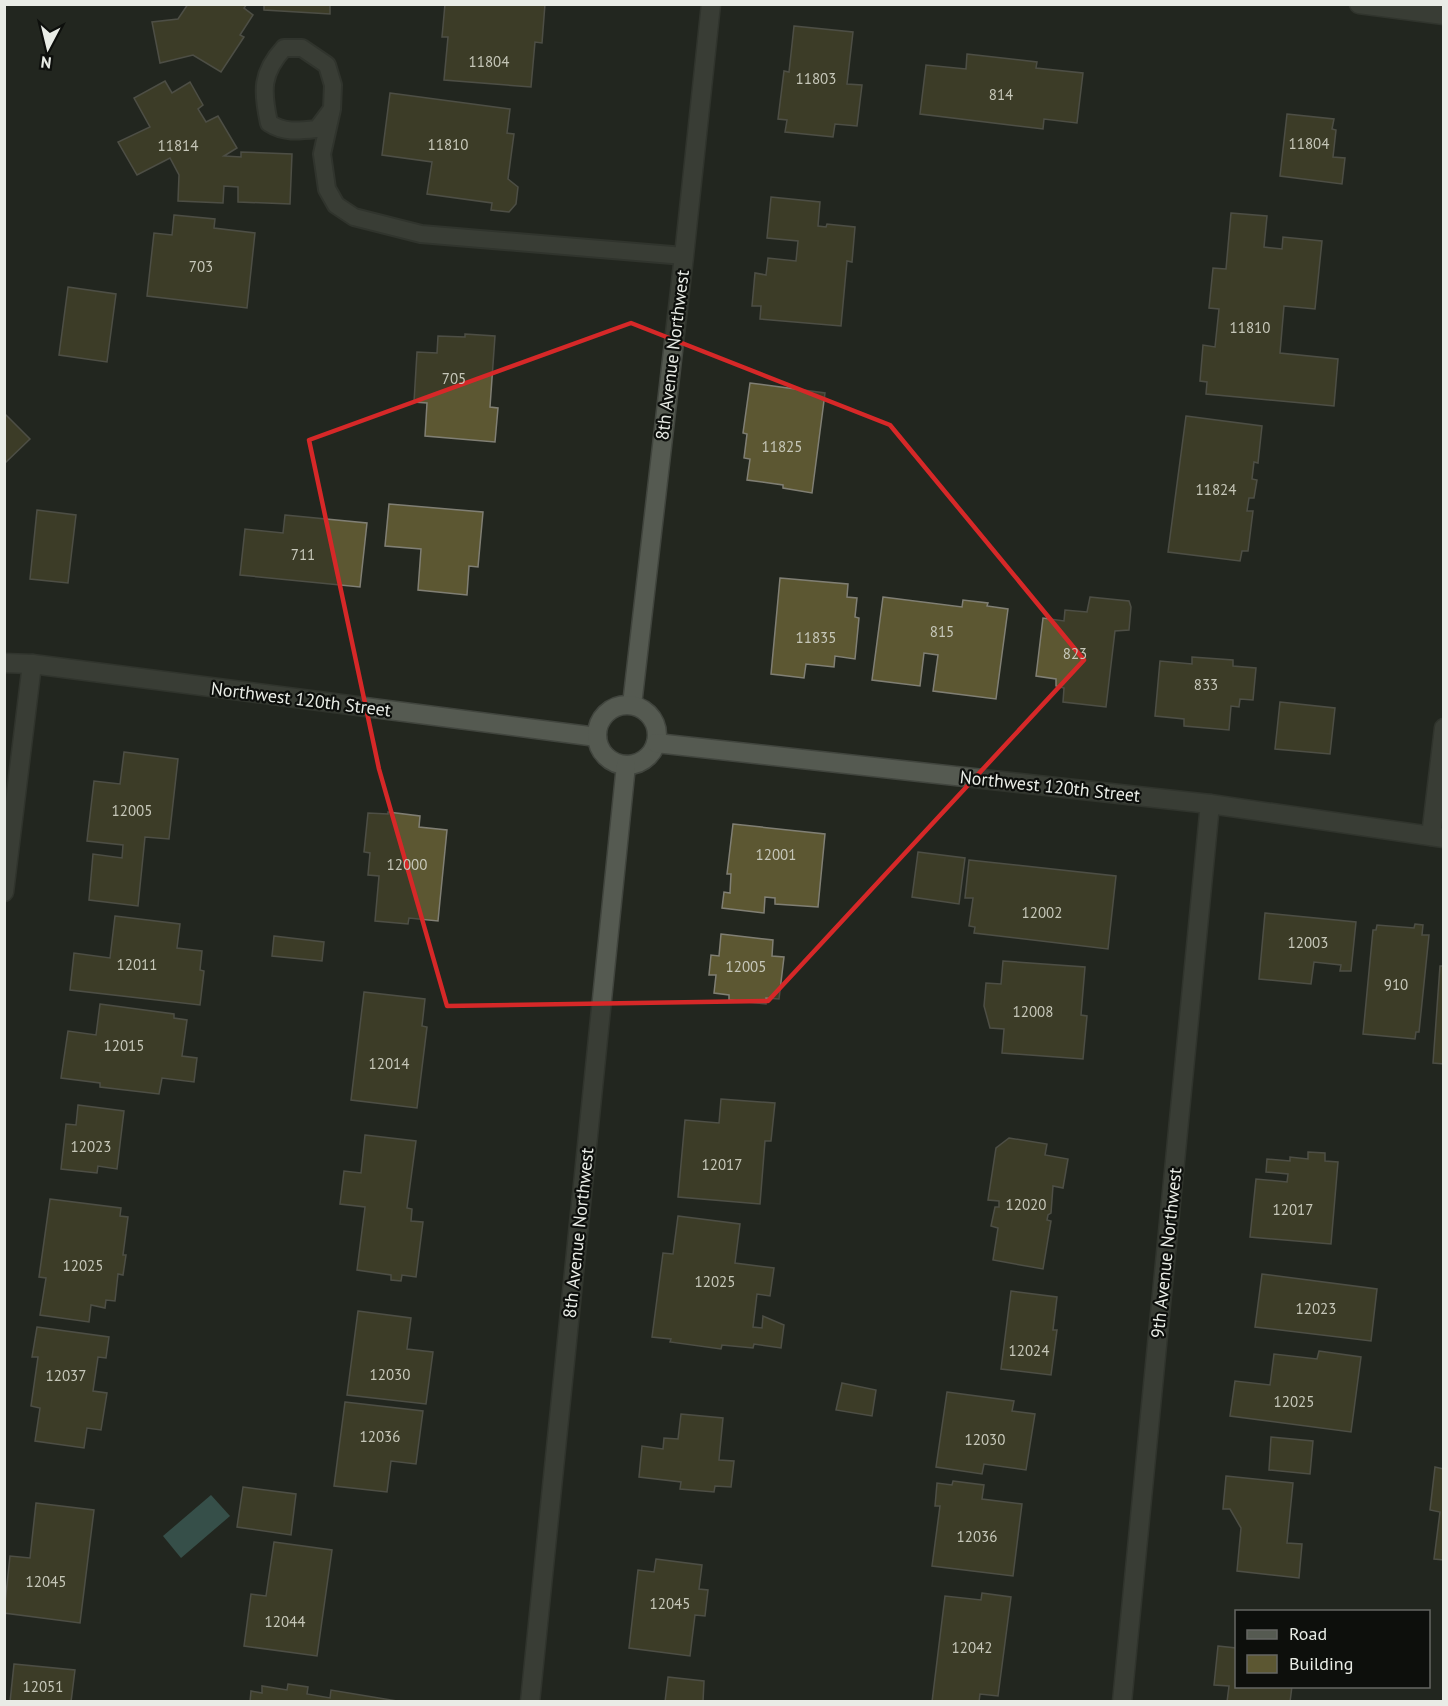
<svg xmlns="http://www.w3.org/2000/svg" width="1448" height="1706" font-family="'PT Sans',sans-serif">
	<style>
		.water { fill: #4e817d }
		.building { fill: #5c5732; stroke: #807f74; stroke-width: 1.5 }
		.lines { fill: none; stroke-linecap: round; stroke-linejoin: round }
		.service-casing { stroke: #41453e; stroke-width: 20 }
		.minor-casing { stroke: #41453e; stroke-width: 21 }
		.service { stroke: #555a51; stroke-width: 16 }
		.minor { stroke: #555a51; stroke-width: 18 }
		.marked { fill: none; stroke: #d62828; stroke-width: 4.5; stroke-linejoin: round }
		.labels { text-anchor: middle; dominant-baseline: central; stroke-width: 4.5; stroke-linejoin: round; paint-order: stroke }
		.number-label { font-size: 15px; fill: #c6c7b9 }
		.street-label { font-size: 18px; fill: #e9ece6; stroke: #0d0f0c }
	</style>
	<rect width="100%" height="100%" fill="#23271f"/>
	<!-- water -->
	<polygon class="water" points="211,1495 230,1516 181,1558 163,1536"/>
	<!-- building -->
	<g class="building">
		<polygon points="188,4 247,4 244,8 253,15 240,35 244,37 221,72 193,55 160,63 152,22 178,19"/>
		<polygon points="264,4 330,4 330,14 264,10"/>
		<polygon points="445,4 545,4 542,43 535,42 531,87 444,80 448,37 442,37"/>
		<polygon points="794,26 853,32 847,84 862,85 857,126 835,124 833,137 785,132 787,120 778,119 784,71 789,72"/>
		<polygon points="967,54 1037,62 1036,68 1083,73 1077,123 1044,119 1043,129 920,114 926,65 966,69"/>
		<polygon points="165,81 172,93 190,82 203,105 198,109 206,122 218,116 237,148 224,156 241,157 241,152 292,154 290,204 238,202 238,187 224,186 223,203 178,201 179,175 170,158 137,175 118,142 150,127 134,98"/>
		<polygon points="390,93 510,109 507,133 514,134 508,179 518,187 516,204 509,212 491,210 492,203 427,194 432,162 382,155"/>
		<polygon points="1287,114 1334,119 1332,129 1336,130 1333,157 1345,158 1342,184 1280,176"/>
		<polygon points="771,197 820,202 818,226 826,227 827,224 855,227 852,262 847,261 841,326 760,319 761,306 752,306 755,273 766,275 768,258 796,261 798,241 767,238"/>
		<polygon points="1231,213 1267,216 1264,247 1282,249 1283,237 1322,241 1315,309 1284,306 1280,353 1338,359 1334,406 1206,394 1207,382 1200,381 1203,345 1215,347 1219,309 1209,308 1213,268 1226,269"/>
		<polygon points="174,215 215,219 214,228 255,233 247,308 147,296 154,233 172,235"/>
		<polygon points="68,287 116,294 107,362 59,355"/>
		<polygon points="465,334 495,336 490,407 498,408 495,442 425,436 427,403 414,402 417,352 437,353 438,336 465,337"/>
		<polygon points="750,383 825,393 812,493 783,488 783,485 747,480 750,459 744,458 747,434 743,433"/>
		<polygon points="4,413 30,439 4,464"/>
		<polygon points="1186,416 1262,426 1258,463 1254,462 1252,479 1257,480 1254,498 1249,498 1247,511 1253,511 1248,551 1242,551 1240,561 1168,552"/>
		<polygon points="389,504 483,512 478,567 469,566 467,595 418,590 421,549 385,546"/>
		<polygon points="37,510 76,515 68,583 30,579"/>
		<polygon points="285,515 367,523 360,587 240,575 245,529 283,533"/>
		<polygon points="780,578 848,584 847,597 857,598 855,617 859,618 855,659 835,656 834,667 806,664 804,678 771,674"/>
		<polygon points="883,597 962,607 963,600 988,603 987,606 1008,609 996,699 933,691 938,655 924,653 920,686 872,680"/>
		<polygon points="1090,597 1129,601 1131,607 1129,630 1115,631 1106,707 1063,702 1064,688 1056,686 1056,679 1036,676 1043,618 1064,621 1065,610 1087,612"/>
		<polygon points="1192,657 1233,660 1233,666 1256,668 1253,700 1240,699 1239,707 1231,706 1229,730 1184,726 1184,719 1155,716 1160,661 1192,664"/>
		<polygon points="1280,702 1335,708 1330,754 1275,749"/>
		<polygon points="124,752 178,759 169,839 145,837 138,906 89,900 93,854 122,858 123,845 87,841 94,781 120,784"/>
		<polygon points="388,812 420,816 419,827 447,830 438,921 409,918 408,924 375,921 379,876 368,875 370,853 364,852 368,813 388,814"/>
		<polygon points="733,824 825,834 818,907 775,904 775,898 765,897 764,913 722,908 724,892 730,893 731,874 727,874"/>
		<polygon points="918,852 965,858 959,904 912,897"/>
		<polygon points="969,860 1116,876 1108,949 974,933 975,927 969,926 973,898 965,898"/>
		<polygon points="1265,913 1356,922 1351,971 1340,971 1341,965 1314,962 1311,984 1259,979"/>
		<polygon points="115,916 180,924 177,948 202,951 200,970 204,971 200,1005 70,990 74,953 110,958"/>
		<polygon points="1415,924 1423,925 1422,935 1429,935 1419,1032 1416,1032 1415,1039 1363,1034 1373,930 1376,930 1377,925 1414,928"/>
		<polygon points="721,934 773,940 772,956 784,957 779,999 766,998 766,1004 729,1000 729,995 714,993 716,975 709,975 711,955 719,956"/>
		<polygon points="274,936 324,942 322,961 272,956"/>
		<polygon points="1003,961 1085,967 1081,1015 1087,1016 1083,1059 1002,1053 1004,1029 990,1028 984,1006 986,983 1001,984"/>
		<polygon points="1440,966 1444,966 1444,1064 1433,1063"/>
		<polygon points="364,992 425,999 422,1026 427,1027 417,1108 351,1100"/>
		<polygon points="100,1004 174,1014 174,1018 187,1020 182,1056 197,1058 194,1082 162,1078 159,1094 100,1087 100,1083 61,1078 68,1031 96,1035"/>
		<polygon points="721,1099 775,1103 771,1141 765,1141 760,1204 678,1197 685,1120 719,1123"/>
		<polygon points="78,1105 124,1111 117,1169 98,1166 97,1173 61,1169 66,1124 76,1125"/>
		<polygon points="365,1135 416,1141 407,1208 412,1209 411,1221 423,1222 416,1277 402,1275 401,1281 391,1280 391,1275 357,1270 365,1207 340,1204 344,1171 361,1173"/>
		<polygon points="1009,1138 1047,1144 1045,1155 1068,1159 1063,1188 1053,1186 1051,1213 1048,1215 1047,1220 1051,1221 1043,1269 993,1260 998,1228 991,1226 995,1207 999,1207 999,1201 988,1200 996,1148"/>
		<polygon points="1308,1152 1325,1153 1325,1161 1338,1162 1331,1244 1250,1237 1256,1179 1287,1182 1288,1174 1266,1172 1267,1159 1290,1161 1290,1157 1308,1159"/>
		<polygon points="50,1199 121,1208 120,1216 128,1217 123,1255 126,1255 123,1275 118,1274 115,1301 106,1300 105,1308 91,1305 89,1322 40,1315 46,1278 39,1277"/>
		<polygon points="678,1216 740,1224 735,1263 774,1268 770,1296 757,1294 753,1327 762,1328 763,1316 784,1325 781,1348 754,1344 753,1348 722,1345 721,1349 670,1342 671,1339 652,1337 663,1253 673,1254"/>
		<polygon points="1262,1274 1377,1289 1371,1341 1255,1327"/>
		<polygon points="1011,1291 1057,1297 1053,1330 1057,1330 1051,1375 1001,1369"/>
		<polygon points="358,1311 411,1318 407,1349 433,1352 426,1404 347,1395"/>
		<polygon points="37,1327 109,1337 106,1358 98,1357 93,1391 107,1393 101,1430 87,1428 84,1448 35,1441 40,1408 31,1406 38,1357 32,1357"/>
		<polygon points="1319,1351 1361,1357 1351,1432 1230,1416 1235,1381 1270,1385 1274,1354 1317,1359"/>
		<polygon points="842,1383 876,1390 872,1416 836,1410"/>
		<polygon points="947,1392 1014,1401 1012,1411 1035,1414 1026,1470 984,1464 982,1474 936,1467"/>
		<polygon points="345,1402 423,1411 416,1464 391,1461 387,1492 334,1486"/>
		<polygon points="681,1414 723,1418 719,1460 734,1461 731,1487 715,1486 714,1492 680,1489 681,1482 639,1477 642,1446 663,1449 664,1438 678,1439"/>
		<polygon points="1271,1437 1313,1441 1310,1474 1269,1470"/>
		<polygon points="1435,1467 1444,1469 1444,1560 1434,1559 1440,1512 1430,1510"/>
		<polygon points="1226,1476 1293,1483 1287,1543 1302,1544 1299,1578 1237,1571 1241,1528 1230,1509 1223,1509"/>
		<polygon points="953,1481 984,1485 982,1499 1022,1504 1013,1576 932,1566 940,1506 935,1506 937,1483 952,1485"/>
		<polygon points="243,1487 296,1494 291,1535 237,1527"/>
		<polygon points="36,1503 94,1510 80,1623 4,1613 10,1556 30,1558"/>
		<polygon points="274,1542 332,1550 317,1656 244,1646 251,1594 266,1596"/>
		<polygon points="656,1559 702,1565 699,1589 708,1590 705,1616 695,1615 690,1656 629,1648 638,1570 654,1572"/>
		<polygon points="982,1593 1011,1597 998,1696 980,1694 979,1702 932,1702 945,1596 981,1600"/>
		<polygon points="1218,1646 1236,1648 1236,1686 1292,1686 1290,1702 1227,1702 1229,1686 1214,1685"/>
		<polygon points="14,1664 75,1670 71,1702 10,1702"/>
		<polygon points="668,1677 704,1681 703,1702 665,1702"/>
		<polygon points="288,1684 308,1687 307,1694 330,1698 331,1690 403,1702 250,1702 251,1691 262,1693 262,1686 287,1690"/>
	</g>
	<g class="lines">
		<defs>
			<path id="service" d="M332,109L317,129C299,131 284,133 269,123C262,91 261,73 284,48H302L327,65L333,85L332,109L322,154L327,189L336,205L354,217L421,234L684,256"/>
			<g id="minor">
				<polyline points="1359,4 1444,15"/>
				<polyline points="4,663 32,664 597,737"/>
				<polyline points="632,705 684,256 711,4"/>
				<circle cx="627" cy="735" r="30"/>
				<polyline points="656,743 1210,804 1444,838"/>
				<polyline points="1431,836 1444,728"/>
				<polyline points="4,892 32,664"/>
				<polyline points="530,1702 626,765"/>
				<polyline points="1122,1702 1210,804"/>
			</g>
		</defs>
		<!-- service casing -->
		<use href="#service" class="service-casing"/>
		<!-- minor casing -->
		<use href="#minor" class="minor-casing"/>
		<!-- service -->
		<use href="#service" class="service"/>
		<!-- minor -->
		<use href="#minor" class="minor"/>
	</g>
	<!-- marked area -->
	<path d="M0 0H1448V1706H0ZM631,323L890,425L1084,660L768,1001L447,1006L379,769L309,440Z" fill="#23271f" fill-opacity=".55" fill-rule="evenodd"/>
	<path class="marked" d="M631,323L890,425L1084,660L768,1001L447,1006L379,769L309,440Z"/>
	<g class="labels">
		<!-- number labels -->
		<g class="number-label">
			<text x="489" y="61">11804</text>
			<text x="816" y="78">11803</text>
			<text x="1001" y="94">814</text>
			<text x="1309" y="143">11804</text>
			<text x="448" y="144">11810</text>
			<text x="178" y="145">11814</text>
			<text x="201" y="266">703</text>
			<text x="1250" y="327">11810</text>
			<text x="454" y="378">705</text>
			<text x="782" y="446">11825</text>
			<text x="1216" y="489">11824</text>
			<text x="303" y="554">711</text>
			<text x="942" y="631">815</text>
			<text x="816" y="637">11835</text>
			<text x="1075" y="653">823</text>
			<text x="1206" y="684">833</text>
			<text x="132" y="810">12005</text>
			<text x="776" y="854">12001</text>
			<text x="407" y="864">12000</text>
			<text x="1042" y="912">12002</text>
			<text x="1308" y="942">12003</text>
			<text x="137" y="964">12011</text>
			<text x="746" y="966">12005</text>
			<text x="1396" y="984">910</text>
			<text x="1033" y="1011">12008</text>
			<text x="124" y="1045">12015</text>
			<text x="389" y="1063">12014</text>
			<text x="91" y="1146">12023</text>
			<text x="722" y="1164">12017</text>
			<text x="1026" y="1204">12020</text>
			<text x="1293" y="1209">12017</text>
			<text x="83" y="1265">12025</text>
			<text x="715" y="1281">12025</text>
			<text x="1316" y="1308">12023</text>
			<text x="1029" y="1350">12024</text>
			<text x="390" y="1374">12030</text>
			<text x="66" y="1375">12037</text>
			<text x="1294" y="1401">12025</text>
			<text x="380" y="1436">12036</text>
			<text x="985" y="1439">12030</text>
			<text x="977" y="1536">12036</text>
			<text x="46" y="1581">12045</text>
			<text x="670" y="1603">12045</text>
			<text x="285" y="1621">12044</text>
			<text x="972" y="1647">12042</text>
			<text x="43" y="1686">12051</text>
		</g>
		<!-- street labels -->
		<g class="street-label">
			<text transform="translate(672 355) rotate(-83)">8th Avenue Northwest</text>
			<text transform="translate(301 699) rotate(7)">Northwest 120th Street</text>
			<text transform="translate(1050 786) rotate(6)">Northwest 120th Street</text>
			<text transform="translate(578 1233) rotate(-84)">8th Avenue Northwest</text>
			<text transform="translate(1166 1253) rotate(-84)">9th Avenue Northwest</text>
		</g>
	</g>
	<!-- border -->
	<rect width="1448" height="1706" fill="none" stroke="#e9ece6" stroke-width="12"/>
	<!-- legend -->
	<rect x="1235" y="1610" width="195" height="78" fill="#0d0f0c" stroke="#656763" stroke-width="1.5"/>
	<rect x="1247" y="1630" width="30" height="9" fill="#555a51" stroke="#656763" stroke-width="1.5"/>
	<text x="1289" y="1640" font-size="18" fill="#e9ece6">Road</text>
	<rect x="1247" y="1655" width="30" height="18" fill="#5c5732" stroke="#656763" stroke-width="1.5"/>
	<text x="1289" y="1670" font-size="18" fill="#e9ece6">Building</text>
	<!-- north arrow -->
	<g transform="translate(48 48) rotate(187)" stroke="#0d0f0c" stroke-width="4.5" paint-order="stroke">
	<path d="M0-4.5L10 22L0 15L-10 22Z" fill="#e9ece6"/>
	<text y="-9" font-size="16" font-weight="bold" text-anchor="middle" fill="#e9ece6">N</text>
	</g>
</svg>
